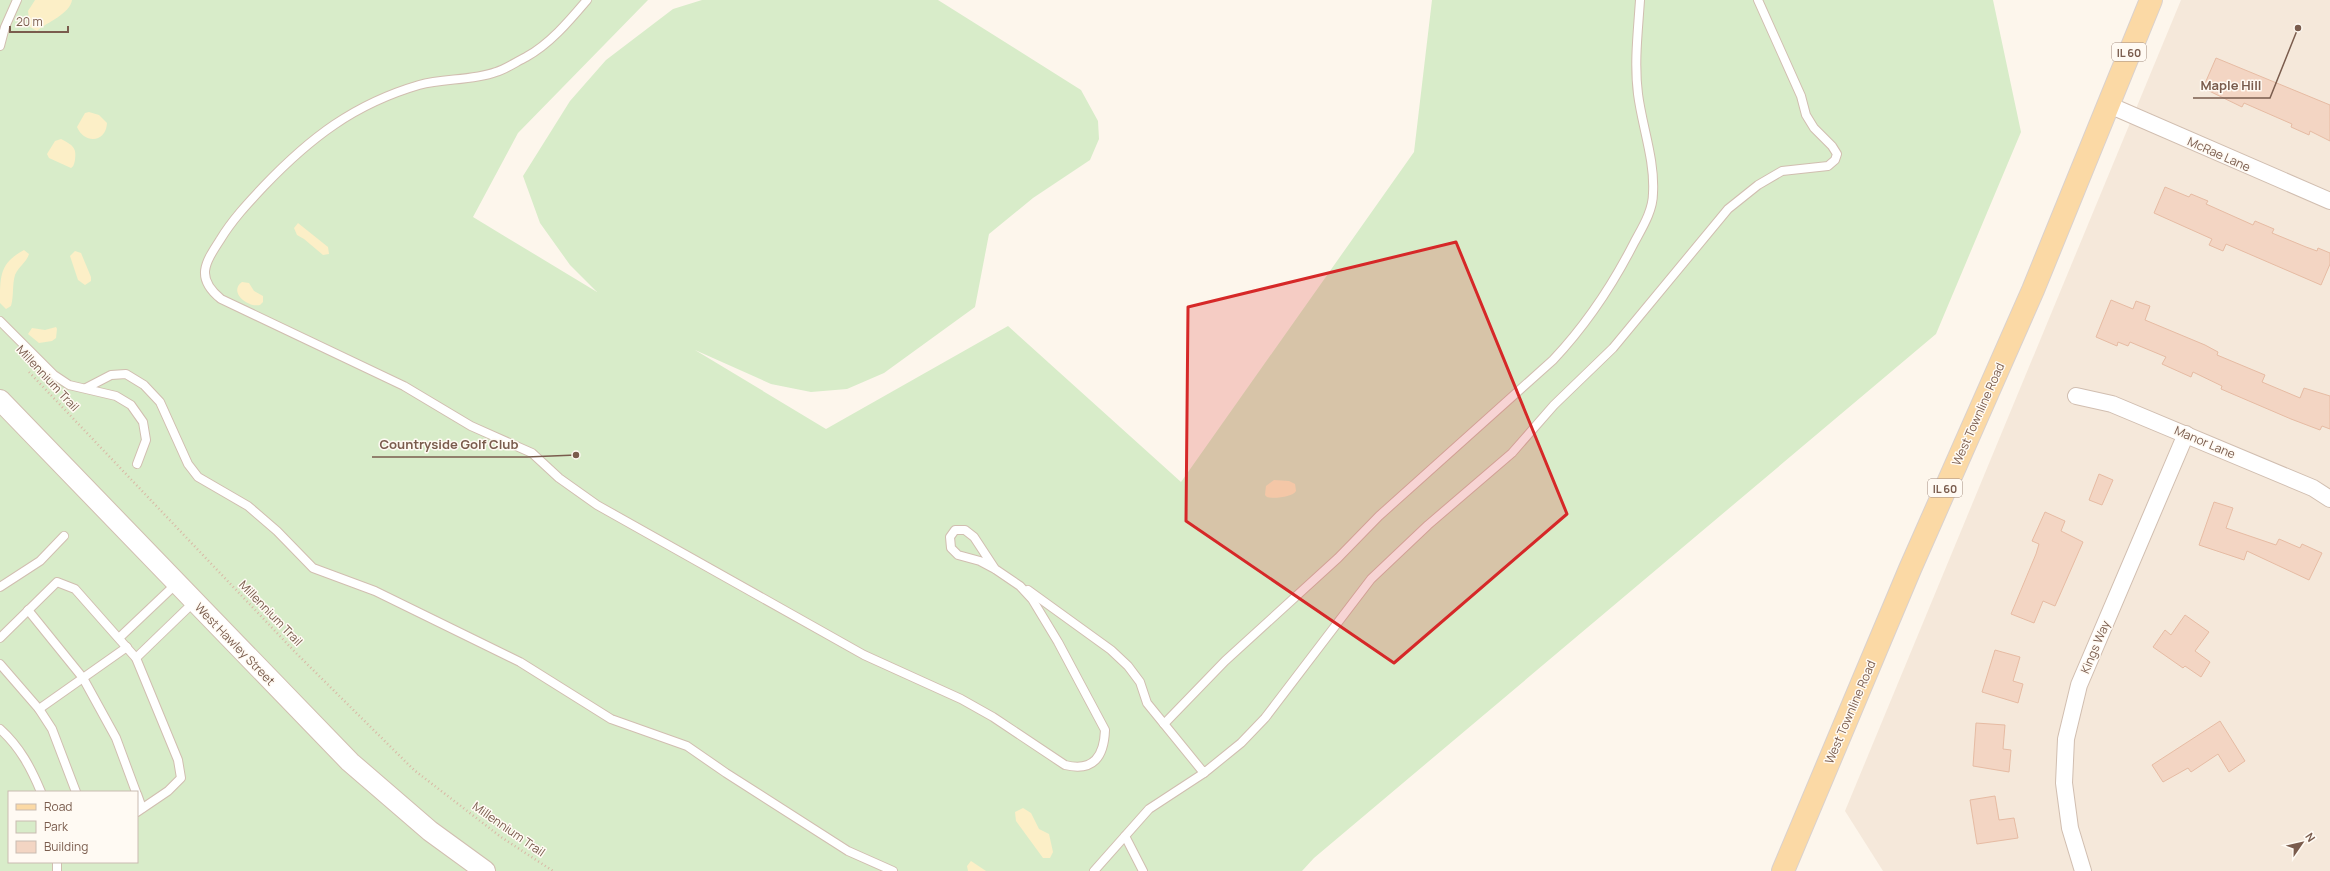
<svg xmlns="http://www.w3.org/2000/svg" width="2330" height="871" font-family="Manrope,sans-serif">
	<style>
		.residential { fill: #f5e8da }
		.green { fill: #d8ecc9; fill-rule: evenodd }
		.sand { fill: #fcefc7 }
		.building { fill: #f3d5c3; stroke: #e6bba3 }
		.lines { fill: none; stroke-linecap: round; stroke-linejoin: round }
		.service-casing { stroke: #d1beb0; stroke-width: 10 }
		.minor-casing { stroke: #d1beb0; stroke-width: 18 }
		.tertiary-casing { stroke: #d1beb0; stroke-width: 22 }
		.primary-casing { stroke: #dad1cd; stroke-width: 24 }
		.path { stroke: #d9b8a5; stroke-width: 2.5; stroke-dasharray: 1 3; stroke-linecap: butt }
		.service { stroke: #fff; stroke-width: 8 }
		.minor { stroke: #fff; stroke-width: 16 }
		.tertiary { stroke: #fff; stroke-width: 20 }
		.primary { stroke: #fbd9a5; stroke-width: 22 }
		.marked { fill: #d62828; fill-opacity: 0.2; stroke: #d62828; stroke-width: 3; stroke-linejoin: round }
		.labels { text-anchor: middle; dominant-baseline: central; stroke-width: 3; stroke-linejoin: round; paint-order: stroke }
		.shield { fill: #fffaf3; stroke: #a28b7f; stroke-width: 1 }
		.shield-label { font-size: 11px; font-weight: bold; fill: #7a5c4d }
		.street-label { font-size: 12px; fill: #7a5c4d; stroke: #fffaf3 }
		.leader { fill: none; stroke: #7a5c4d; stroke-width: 1.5 }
		.callout-dot { fill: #7a5c4d; stroke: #fffaf3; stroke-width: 1.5 }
		.callout-label { font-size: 13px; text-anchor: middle; font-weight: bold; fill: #7a5c4d; stroke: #fffaf3; stroke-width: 3; stroke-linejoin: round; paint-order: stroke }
	</style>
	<rect width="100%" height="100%" fill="#fdf6ec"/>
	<!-- residential -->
	<polygon class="residential" points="2181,0 2330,0 2330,871 1883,871 1845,811"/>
	<!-- green -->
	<path class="green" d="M0,0H648L518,133L473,217L597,292L570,265L540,223L523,176L570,101L606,60L673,9L702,0H938L1081,90L1098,121L1099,139L1090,160L1033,198L989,234L975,307L884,373L847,389L811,392L771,384L695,350L826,429L1008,326L1181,482L1414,152L1432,0H1993L2021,132L1936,334L1314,858L1302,871H0ZM9,792H137V862H9Z"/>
	<!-- sand -->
	<g class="sand">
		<path d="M35,0H72C70,14 47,22 37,31L30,27L28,11Z"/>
		<path d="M89,112L99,115L107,123C106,143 84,144 77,127L85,113Z"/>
		<path d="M61,139C72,145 77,147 75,160C74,164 74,166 71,168L49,158L47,154L55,141Z"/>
		<polygon points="298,223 328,247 329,254 323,255 304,239 297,235 294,228"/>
		<path d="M24,250L29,254C27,262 18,267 15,275C12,285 14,296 11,306L6,309L0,303C0,275 0,263 24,250Z"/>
		<polygon points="75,251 81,253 91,277 91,281 85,285 78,280 70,256"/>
		<path d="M242,282L249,283L254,291L263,296V302L260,305C248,308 228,292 242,282Z"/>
		<polygon points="56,327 57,329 56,338 52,341 39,343 28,334 32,328 45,330"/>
		<path d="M1274,480L1289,481L1295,484L1296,491C1293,497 1274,499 1267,497L1265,495L1266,486Z"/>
		<polygon points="1023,808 1031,813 1039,829 1049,834 1053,852 1050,858 1043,858 1016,821 1015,812"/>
		<polygon points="971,861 986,871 968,871 967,866"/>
	</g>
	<!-- building -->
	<g class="building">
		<polygon points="2216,58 2330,105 2330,141 2310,131 2309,135 2291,127 2292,124 2244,103 2242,107 2203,88"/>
		<polygon points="2165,187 2189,197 2191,194 2208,201 2206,204 2253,225 2255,221 2274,229 2272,233 2306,247 2317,251 2318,248 2330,253 2330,264 2321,285 2226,244 2223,251 2209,245 2212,239 2154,213"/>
		<polygon points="2111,300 2133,309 2136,301 2150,306 2145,320 2205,345 2218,352 2217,355 2265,375 2262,382 2300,398 2304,388 2330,396 2330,429 2322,426 2320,430 2291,419 2221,389 2222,386 2193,372 2191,377 2162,364 2166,357 2130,342 2128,346 2118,342 2117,346 2096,337"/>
		<polygon points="2099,474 2113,480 2102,505 2089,500"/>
		<polygon points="2214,502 2233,508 2226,528 2276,545 2279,539 2300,548 2302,544 2322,553 2309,580 2247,551 2244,560 2199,545"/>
		<polygon points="2045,512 2065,521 2061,531 2083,542 2055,606 2043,601 2034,623 2011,614 2036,554 2039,544 2032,541"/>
		<polygon points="2185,615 2209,632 2195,651 2210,662 2201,677 2185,666 2183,668 2153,647 2165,630 2171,635"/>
		<polygon points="1995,650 2020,657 2013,681 2023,684 2018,703 1982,692"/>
		<polygon points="2220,721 2245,761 2229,772 2218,754 2191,772 2188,768 2163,782 2152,765"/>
		<polygon points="1976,723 2005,725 2003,749 2011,750 2009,772 1973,766"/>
		<polygon points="1995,796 1999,820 2014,818 2018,838 1977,844 1970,800"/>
	</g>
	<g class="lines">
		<defs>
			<g id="service">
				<path d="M587,0C570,20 550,44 526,57C516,62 506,69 496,72C471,81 444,78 419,85C354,104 310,138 264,186C248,203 232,220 220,240C205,263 195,278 221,299L404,386L471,426L532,453L559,478L597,505L864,655L961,699L993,717L1065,765C1094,772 1104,756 1105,730L1058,642L1032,599L1020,586L995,569L980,561L958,555L951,548L950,537L955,530H965L974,537L995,569"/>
				<polyline points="0,46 5,27 17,0"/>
				<polyline points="0,321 54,375 69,385 116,396 131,405 143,422 146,440 137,464"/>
				<polyline points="86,388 111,375 126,374 144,385 160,402 188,464 198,477 248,506 277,531 313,568 375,591 520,662 611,719 687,746 726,773 848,851 893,871"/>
				<polyline points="0,587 40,561 64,536"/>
				<polyline points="1028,590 1111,650 1128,666 1140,682 1147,703 1204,773 1241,743 1265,718 1371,579 1428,525 1512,453 1554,405 1613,348 1728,209 1758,185 1782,171 1828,166 1835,160 1837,154 1832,146 1814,128 1806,115 1801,96 1758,0"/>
				<polyline points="28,610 83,678 116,738 136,792"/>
				<polyline points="0,638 57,582 75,589 136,658 178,760 181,778 168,791 137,812"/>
				<polyline points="119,638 176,584"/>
				<polyline points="136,658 194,602"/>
				<polyline points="0,664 39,709 52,729 76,792"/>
				<polyline points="39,709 127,647"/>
				<path d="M1164,724L1225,661L1338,558L1379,516L1553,360C1586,325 1612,286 1634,243C1642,228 1653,211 1653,193C1655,160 1642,126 1638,94C1634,63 1638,31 1640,0"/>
				<path d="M0,729C20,747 31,768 41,792"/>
				<polyline points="137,794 142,808"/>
				<polyline points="1125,836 1143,871"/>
				<polyline points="57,871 57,862"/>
				<polyline points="1094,871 1149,809 1204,773"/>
			</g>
			<g id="minor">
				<polyline points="2109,105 2330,201"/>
				<polyline points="2076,396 2112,404 2313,488 2330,499"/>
				<polyline points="2083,871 2070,828 2064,783 2066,739 2079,685 2186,434"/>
			</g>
			<polyline id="tertiary" points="0,400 350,762 430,831 485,871"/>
			<polyline id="primary" points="1783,871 1910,569 2033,290 2151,0"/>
		</defs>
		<!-- service casing -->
		<use href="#service" class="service-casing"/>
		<!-- minor casing -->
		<use href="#minor" class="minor-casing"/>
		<!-- tertiary casing -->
		<use href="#tertiary" class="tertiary-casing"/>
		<!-- primary casing -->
		<use href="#primary" class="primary-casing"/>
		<!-- path -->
		<polyline class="path" points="29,372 297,654 414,770 501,837 553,871"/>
		<!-- service -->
		<use href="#service" class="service"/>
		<!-- minor -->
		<use href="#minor" class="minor"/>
		<!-- tertiary -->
		<use href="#tertiary" class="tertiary"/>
		<!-- primary -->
		<use href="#primary" class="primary"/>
	</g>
	<!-- marked area -->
	<path class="marked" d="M1456,242L1567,514L1394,663L1186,521L1188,307Z"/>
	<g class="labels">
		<!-- shield labels -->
		<g class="shield">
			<rect x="2112" y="43" width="34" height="18" rx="3"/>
			<rect x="1928" y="479" width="34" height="18" rx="3"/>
		</g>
		<g class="shield-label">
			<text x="2129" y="52">IL 60</text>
			<text x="1945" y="488">IL 60</text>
		</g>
		<!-- street labels -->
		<g class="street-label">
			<text transform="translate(2219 154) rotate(24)">McRae Lane</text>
			<text transform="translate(48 378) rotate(47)">Millennium Trail</text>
			<text transform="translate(1978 414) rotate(-66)">West Townline Road</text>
			<text transform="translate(2205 442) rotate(23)">Manor Lane</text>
			<text transform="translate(271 613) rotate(46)">Millennium Trail</text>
			<text transform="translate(235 644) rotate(46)">West Hawley Street</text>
			<text transform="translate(2095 647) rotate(-67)">Kings Way</text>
			<text transform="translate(1850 712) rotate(-67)">West Townline Road</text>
			<text transform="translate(509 829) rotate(35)">Millennium Trail</text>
		</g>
	</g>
	<!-- callouts -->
	<path class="leader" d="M2298 28L2270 98H2193M576 455L527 457H372"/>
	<g class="callout-dot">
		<circle cx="2298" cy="28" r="4"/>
		<circle cx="576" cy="455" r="4"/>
	</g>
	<g class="callout-label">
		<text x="2231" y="90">Maple Hill</text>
		<text x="449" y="449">Countryside Golf Club</text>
	</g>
	<!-- legend -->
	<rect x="8" y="791" width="130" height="72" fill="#fffaf3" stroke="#cabbb1"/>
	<rect x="16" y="804" width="20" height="6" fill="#fbd9a5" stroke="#cabbb1"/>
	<text x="44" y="811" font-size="12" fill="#7a5c4d">Road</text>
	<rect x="16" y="821" width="20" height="12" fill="#d8ecc9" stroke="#cabbb1"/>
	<text x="44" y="831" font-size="12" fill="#7a5c4d">Park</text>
	<rect x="16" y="841" width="20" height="12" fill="#f3d5c3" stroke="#cabbb1"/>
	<text x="44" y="851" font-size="12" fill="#7a5c4d">Building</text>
	<!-- north arrow -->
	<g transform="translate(2302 843) rotate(56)" stroke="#fffaf3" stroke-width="3" paint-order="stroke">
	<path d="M0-3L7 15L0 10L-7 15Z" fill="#7a5c4d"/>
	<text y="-6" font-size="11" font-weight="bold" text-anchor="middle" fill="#7a5c4d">N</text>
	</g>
	<!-- scale -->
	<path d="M10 26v6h58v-6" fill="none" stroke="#7a5c4d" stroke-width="2"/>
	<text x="16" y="26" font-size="12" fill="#7a5c4d" stroke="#fffaf3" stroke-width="3" paint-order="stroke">20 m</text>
</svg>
